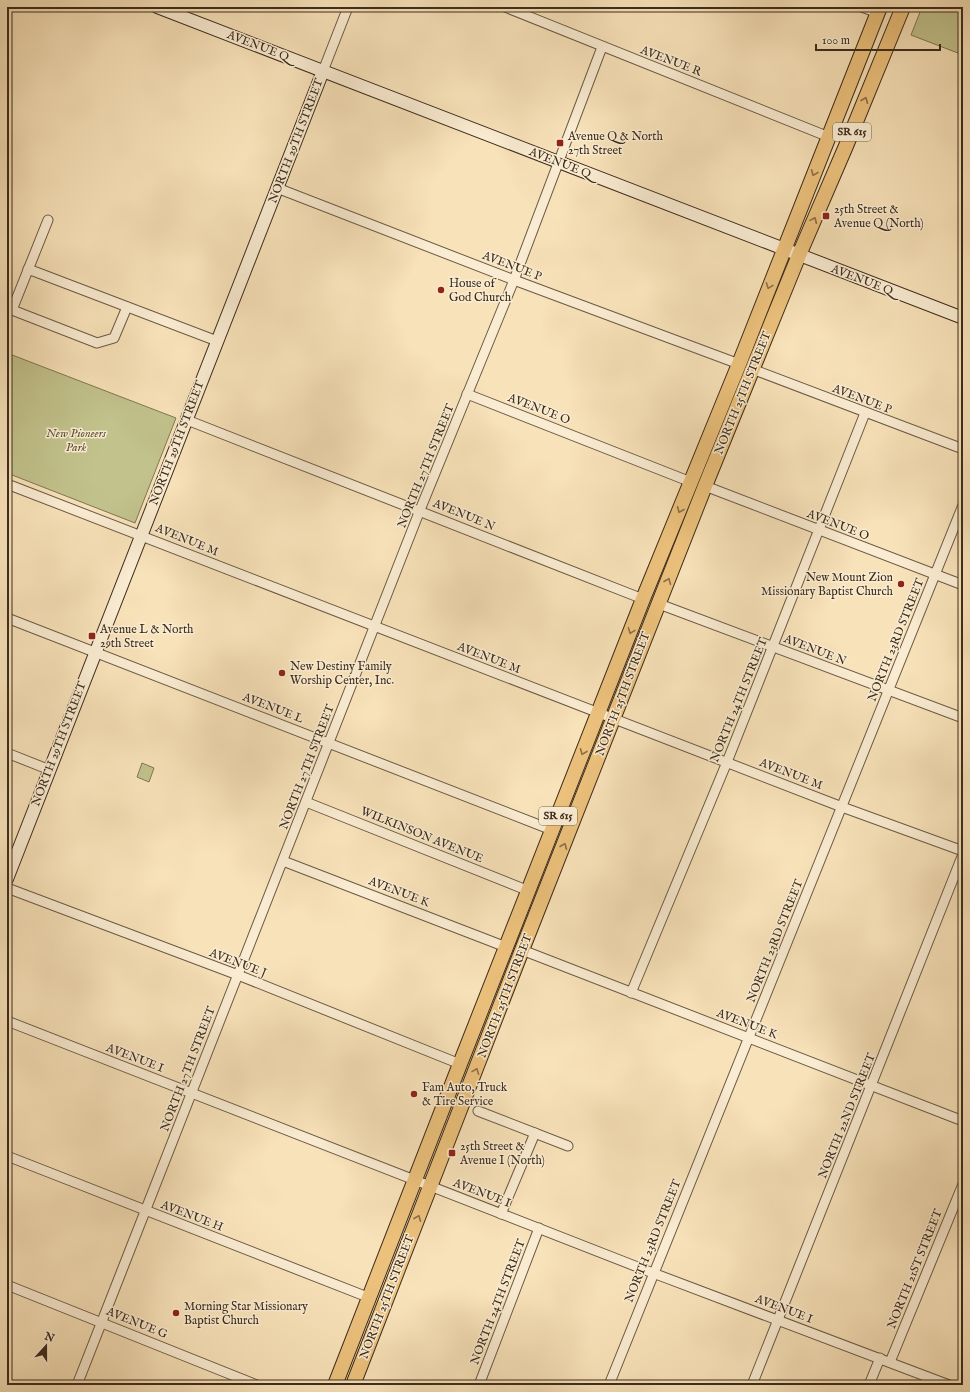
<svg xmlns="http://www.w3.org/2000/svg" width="970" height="1392" font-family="'IM FELL English',serif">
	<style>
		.green { fill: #c2c28c; stroke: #7f7754 }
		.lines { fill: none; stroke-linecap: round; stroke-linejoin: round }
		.street-casing { stroke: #6b5a44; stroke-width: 11 }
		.secondary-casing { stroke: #3c2c1d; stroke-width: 14 }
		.primary-casing { stroke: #3c2c1d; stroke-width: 16 }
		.street { stroke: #faecd2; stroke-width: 9 }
		.secondary { stroke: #faecd2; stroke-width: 12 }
		.primary { stroke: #ecc17c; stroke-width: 14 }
		.oneway { stroke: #8b6f48 }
		.poi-dot { fill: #8f2418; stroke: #faecd2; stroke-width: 1.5 }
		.labels { text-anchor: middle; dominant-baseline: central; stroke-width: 3; stroke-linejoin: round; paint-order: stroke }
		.shield { fill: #faecd2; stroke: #756653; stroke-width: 1 }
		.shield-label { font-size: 11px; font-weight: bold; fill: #3c2c1d }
		.street-label { font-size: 12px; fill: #3c2c1d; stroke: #faecd2 }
		.poi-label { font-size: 12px; fill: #3c2c1d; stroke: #faecd2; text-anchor: start }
		.park-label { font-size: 12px; font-style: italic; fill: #5e5239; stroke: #faecd2 }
	</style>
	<rect width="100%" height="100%" fill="#f8e2b9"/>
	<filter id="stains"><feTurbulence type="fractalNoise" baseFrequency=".005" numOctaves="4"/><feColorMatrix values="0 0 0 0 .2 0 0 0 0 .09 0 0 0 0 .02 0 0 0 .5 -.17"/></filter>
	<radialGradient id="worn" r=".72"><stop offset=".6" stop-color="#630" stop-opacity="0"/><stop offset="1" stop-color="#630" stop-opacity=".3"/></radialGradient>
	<!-- green -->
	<g class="green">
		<polygon points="922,7 963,7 963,55 911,35"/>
		<polygon points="7,353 176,418 135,523 7,473"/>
		<polygon points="142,763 154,768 149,782 137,777"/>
	</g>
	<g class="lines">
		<defs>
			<g id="street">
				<polyline points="505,7 829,137"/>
				<polyline points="862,7 878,13"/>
				<polyline points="323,71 348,7"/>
				<polyline points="277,188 514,280 739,364"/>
				<polyline points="28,269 217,341"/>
				<polyline points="7,308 97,343 114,338 127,307"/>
				<polyline points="12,310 48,220"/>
				<polyline points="752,369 963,449"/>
				<polyline points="467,394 691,482"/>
				<polyline points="187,420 643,599"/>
				<polyline points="7,484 842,807 963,851"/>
				<polyline points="705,486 963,585"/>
				<polyline points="659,604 963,718"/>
				<polyline points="7,618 552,830"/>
				<polyline points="7,753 50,770"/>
				<polyline points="306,802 529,891"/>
				<polyline points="283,861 506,947"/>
				<polyline points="7,888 238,975 460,1064"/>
				<polyline points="522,950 963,1121"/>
				<polyline points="631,993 727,762 865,413"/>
				<polyline points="7,1021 653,1273 949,1385"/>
				<polyline points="478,1111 568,1146"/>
				<polyline points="7,1156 370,1298"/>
				<polyline points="501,1214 535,1133"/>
				<polyline points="7,1285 257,1385"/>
				<polyline points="890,1362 963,1184"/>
				<polyline points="77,1385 420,510 514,280 602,47"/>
				<polyline points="479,1385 539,1228"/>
				<polyline points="609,1385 963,505"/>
				<polyline points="752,1385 963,854"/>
				<polyline points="869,1385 880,1358"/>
			</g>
			<g id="secondary">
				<polyline points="157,7 963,318"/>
				<polyline points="7,879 323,71"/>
			</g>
			<g id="primary">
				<polyline points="335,1385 460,1064 643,599 739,364 880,7"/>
				<polyline points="353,1385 522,950 705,486 799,255 846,146 903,7"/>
			</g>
		</defs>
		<!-- street casing -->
		<use href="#street" class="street-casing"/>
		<!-- secondary casing -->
		<use href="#secondary" class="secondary-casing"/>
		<!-- primary casing -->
		<use href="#primary" class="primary-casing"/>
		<!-- street -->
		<use href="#street" class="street"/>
		<!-- secondary -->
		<use href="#secondary" class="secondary"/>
		<!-- primary -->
		<use href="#primary" class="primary"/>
	</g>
	<!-- one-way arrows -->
	<defs><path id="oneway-chevron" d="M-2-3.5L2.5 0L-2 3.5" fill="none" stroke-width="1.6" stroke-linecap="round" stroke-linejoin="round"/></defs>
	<g class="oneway">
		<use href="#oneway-chevron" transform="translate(865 100) rotate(-68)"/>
		<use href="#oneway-chevron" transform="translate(814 173) rotate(112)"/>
		<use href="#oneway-chevron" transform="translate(814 220) rotate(-66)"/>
		<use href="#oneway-chevron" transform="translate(769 286) rotate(111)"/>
		<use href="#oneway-chevron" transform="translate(680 510) rotate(112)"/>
		<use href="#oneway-chevron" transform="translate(668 581) rotate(-68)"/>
		<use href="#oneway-chevron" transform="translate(631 631) rotate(111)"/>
		<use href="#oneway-chevron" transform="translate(583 752) rotate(112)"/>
		<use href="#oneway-chevron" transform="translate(564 846) rotate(-68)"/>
		<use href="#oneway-chevron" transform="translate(476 1071) rotate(-69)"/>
		<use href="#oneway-chevron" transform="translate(418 1218) rotate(-68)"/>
	</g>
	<!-- markers -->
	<g class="poi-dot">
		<rect x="556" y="139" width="8" height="8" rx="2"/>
		<rect x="822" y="212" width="8" height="8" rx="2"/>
		<circle cx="441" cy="290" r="4"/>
		<circle cx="901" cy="584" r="4"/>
		<rect x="88" y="632" width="8" height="8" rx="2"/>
		<circle cx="282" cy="673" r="4"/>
		<circle cx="414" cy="1094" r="4"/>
		<rect x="448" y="1149" width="8" height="8" rx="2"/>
		<circle cx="176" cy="1313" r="4"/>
	</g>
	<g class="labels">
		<!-- shield labels -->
		<g class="shield">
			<rect x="833" y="123" width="38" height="18" rx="3"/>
			<rect x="539" y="807" width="38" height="18" rx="3"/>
		</g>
		<g class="shield-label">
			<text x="852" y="132">SR 615</text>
			<text x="558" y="816">SR 615</text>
		</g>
		<!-- street labels -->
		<g class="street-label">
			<text transform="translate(258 46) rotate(21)">AVENUE Q</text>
			<text transform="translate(671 61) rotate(21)">AVENUE R</text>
			<text transform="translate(296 141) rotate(-69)">NORTH 29TH STREET</text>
			<text transform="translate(560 163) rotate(21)">AVENUE Q</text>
			<text transform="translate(512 266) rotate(21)">AVENUE P</text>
			<text transform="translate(862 280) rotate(21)">AVENUE Q</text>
			<text transform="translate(743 393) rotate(-68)">NORTH 25TH STREET</text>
			<text transform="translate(862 399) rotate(21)">AVENUE P</text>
			<text transform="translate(539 409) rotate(21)">AVENUE O</text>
			<text transform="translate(177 443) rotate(-69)">NORTH 29TH STREET</text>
			<text transform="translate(426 466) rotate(-68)">NORTH 27TH STREET</text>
			<text transform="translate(464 515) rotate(22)">AVENUE N</text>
			<text transform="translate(838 525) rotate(21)">AVENUE O</text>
			<text transform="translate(187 540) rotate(22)">AVENUE M</text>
			<text transform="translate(896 640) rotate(-68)">NORTH 23RD STREET</text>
			<text transform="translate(815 650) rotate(21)">AVENUE N</text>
			<text transform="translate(489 658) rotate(21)">AVENUE M</text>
			<text transform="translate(623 694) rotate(-69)">NORTH 25TH STREET</text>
			<text transform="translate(739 700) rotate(-68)">NORTH 24TH STREET</text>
			<text transform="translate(273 708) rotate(21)">AVENUE L</text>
			<text transform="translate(59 744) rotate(-69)">NORTH 29TH STREET</text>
			<text transform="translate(307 767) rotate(-69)">NORTH 27TH STREET</text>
			<text transform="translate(791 774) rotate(21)">AVENUE M</text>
			<text transform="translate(422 835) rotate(22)">WILKINSON AVENUE</text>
			<text transform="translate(399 892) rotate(21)">AVENUE K</text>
			<text transform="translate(775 941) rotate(-68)">NORTH 23RD STREET</text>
			<text transform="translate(238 963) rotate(21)">AVENUE J</text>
			<text transform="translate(505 996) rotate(-69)">NORTH 25TH STREET</text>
			<text transform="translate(747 1024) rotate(21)">AVENUE K</text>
			<text transform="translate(135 1058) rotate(21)">AVENUE I</text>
			<text transform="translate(188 1069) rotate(-69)">NORTH 27TH STREET</text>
			<text transform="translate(847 1116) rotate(-68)">NORTH 22ND STREET</text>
			<text transform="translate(482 1193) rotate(21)">AVENUE I</text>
			<text transform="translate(192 1216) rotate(21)">AVENUE H</text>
			<text transform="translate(653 1241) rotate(-68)">NORTH 23RD STREET</text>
			<text transform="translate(915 1269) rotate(-68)">NORTH 21ST STREET</text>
			<text transform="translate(387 1297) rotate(-69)">NORTH 25TH STREET</text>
			<text transform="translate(498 1302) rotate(-69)">NORTH 24TH STREET</text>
			<text transform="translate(784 1309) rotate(21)">AVENUE I</text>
			<text transform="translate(137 1323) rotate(22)">AVENUE G</text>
		</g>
		<!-- poi labels -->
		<g class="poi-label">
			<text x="568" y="136">Avenue Q &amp; North<tspan x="568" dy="14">27th Street</tspan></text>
			<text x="834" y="209">25th Street &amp;<tspan x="834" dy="14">Avenue Q (North)</tspan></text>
			<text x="449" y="283">House of<tspan x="449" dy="14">God Church</tspan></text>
			<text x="893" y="577" text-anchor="end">New Mount Zion<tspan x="893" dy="14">Missionary Baptist Church</tspan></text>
			<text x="100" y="629">Avenue L &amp; North<tspan x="100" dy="14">29th Street</tspan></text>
			<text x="290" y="666">New Destiny Family<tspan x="290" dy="14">Worship Center, Inc.</tspan></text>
			<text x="422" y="1087">Fam Auto, Truck<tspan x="422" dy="14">&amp; Tire Service</tspan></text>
			<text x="460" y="1146">25th Street &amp;<tspan x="460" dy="14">Avenue I (North)</tspan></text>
			<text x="184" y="1306">Morning Star Missionary<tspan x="184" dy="14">Baptist Church</tspan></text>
		</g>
		<!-- park labels -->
		<g class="park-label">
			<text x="76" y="433">New Pioneers<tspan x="76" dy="14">Park</tspan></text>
		</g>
	</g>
	<!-- margin -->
	<rect width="970" height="1392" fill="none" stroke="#f8e2b9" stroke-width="24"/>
	<rect x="8" y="8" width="954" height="1376" fill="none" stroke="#3c2c1d" stroke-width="2"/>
	<rect x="12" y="12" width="946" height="1368" fill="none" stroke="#3c2c1d"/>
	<!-- north arrow -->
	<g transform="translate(46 1346) rotate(21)" stroke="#faecd2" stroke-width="3" paint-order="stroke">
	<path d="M0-3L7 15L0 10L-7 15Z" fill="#3c2c1d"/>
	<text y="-6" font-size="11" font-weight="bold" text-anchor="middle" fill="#3c2c1d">N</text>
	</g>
	<!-- scale -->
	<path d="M816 44v6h124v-6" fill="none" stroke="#3c2c1d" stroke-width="2"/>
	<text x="822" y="44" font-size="12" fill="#3c2c1d" stroke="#faecd2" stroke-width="3" paint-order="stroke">100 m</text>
	<rect width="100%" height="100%" filter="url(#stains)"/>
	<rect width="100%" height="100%" fill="url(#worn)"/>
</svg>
